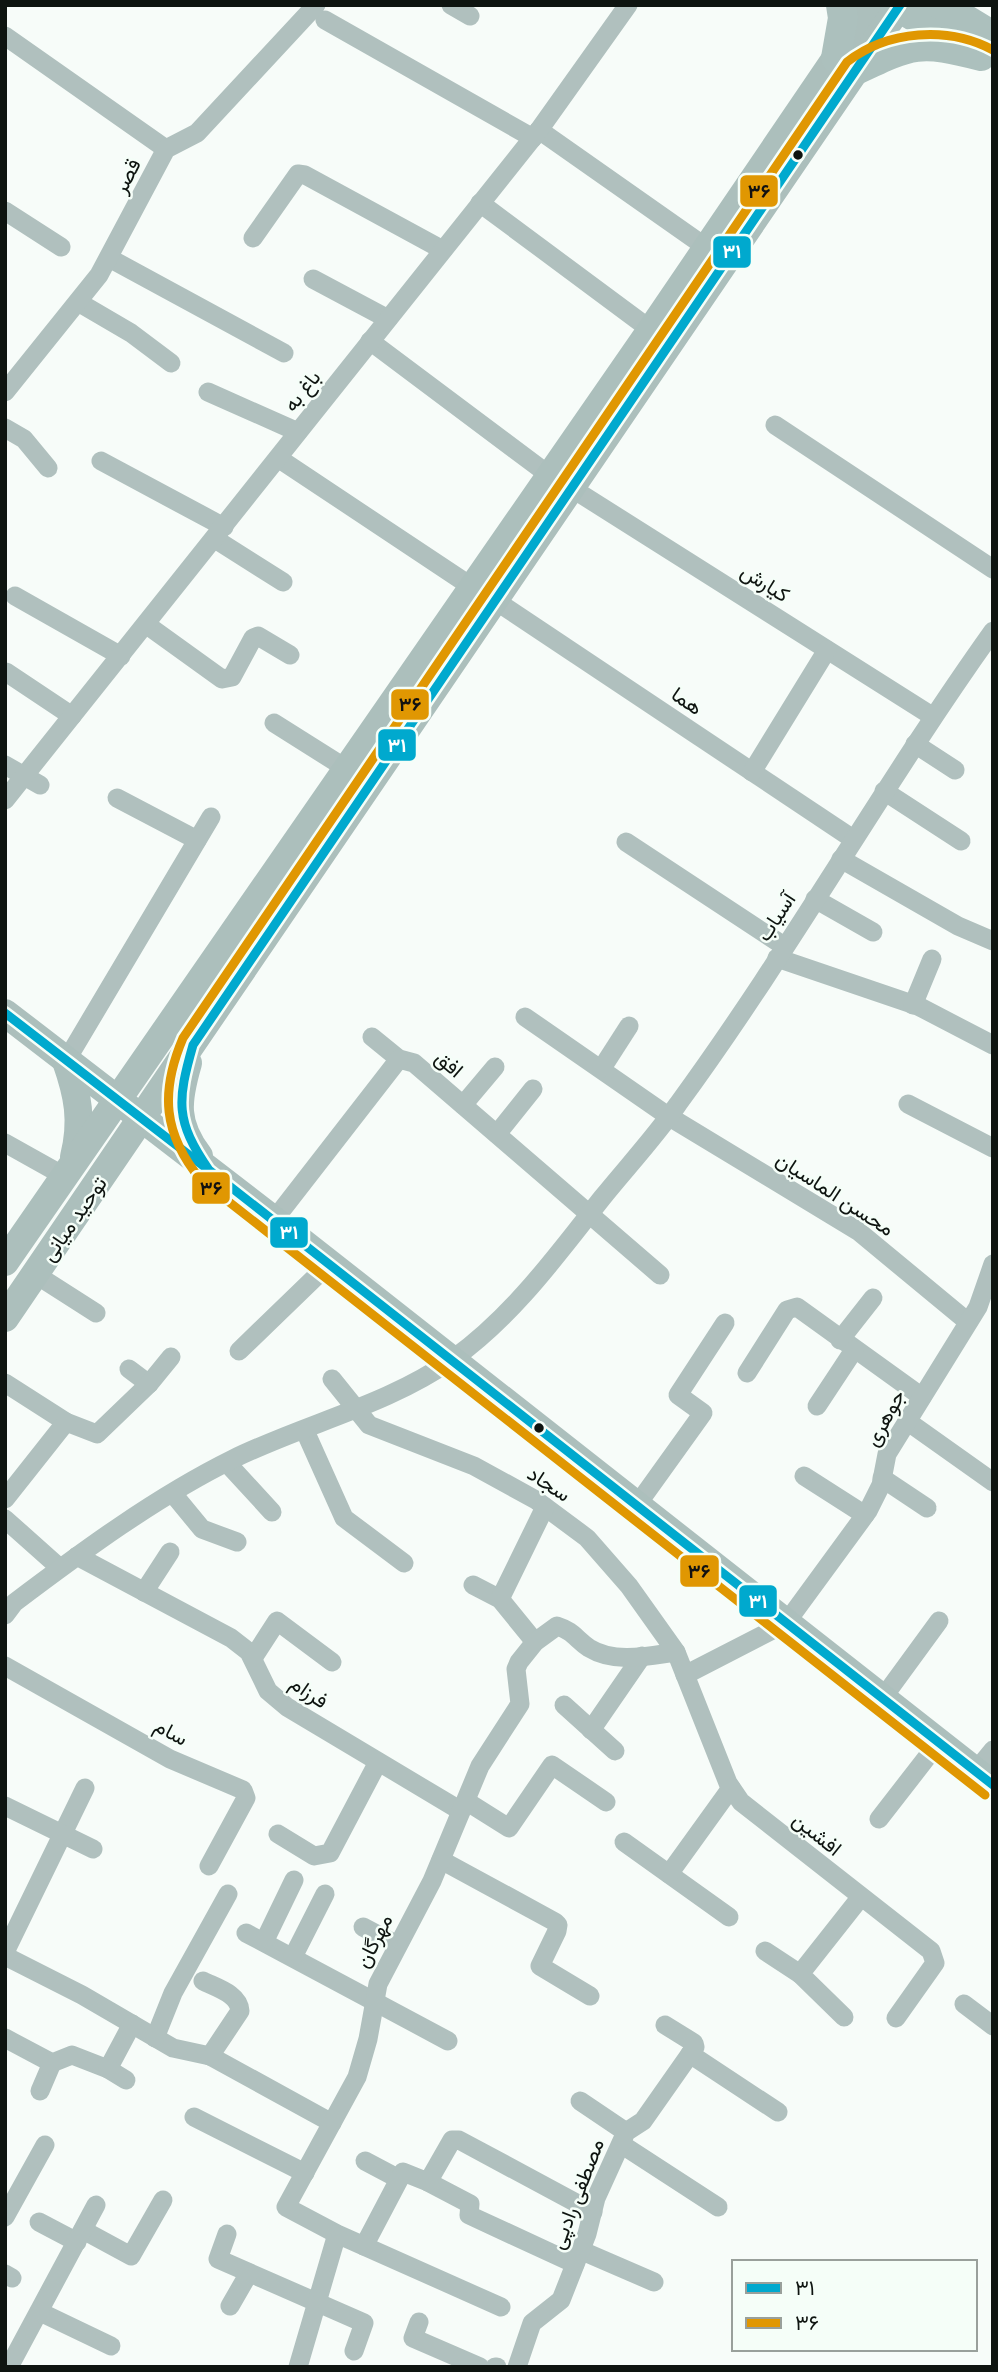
<svg xmlns="http://www.w3.org/2000/svg" width="998" height="2372" font-family="Karla,Vazirmatn,sans-serif">
	<style>
		.lines { fill: none; stroke-linecap: round; stroke-linejoin: round }
		.street { stroke: #b0c0be; stroke-width: 19 }
		.secondary { stroke: #acbfbc; stroke-width: 28 }
		.primary { stroke: #acc0bd; stroke-width: 30 }
		.bus-1-casing { stroke: #f5fef8; stroke-width: 14 }
		.bus-2-casing { stroke: #f5fef8; stroke-width: 14 }
		.bus-1 { stroke: #00a9ce; stroke-width: 9 }
		.bus-2 { stroke: #e09702; stroke-width: 9 }
		.bus-dot { fill: #0e1410; stroke: #f5fef8; stroke-width: 2.5 }
		.labels { text-anchor: middle; dominant-baseline: central; stroke-width: 5; stroke-linejoin: round; paint-order: stroke }
		.street-label { font-size: 21px; fill: #0e1410; stroke: #f5fef8 }
		.line-badge { stroke: #f5fef8; stroke-width: 2.5 }
		.badge-label { font-size: 19px; text-anchor: middle; font-weight: bold; fill: #fff }
		.pale-badge-label { font-size: 19px; text-anchor: middle; font-weight: bold; fill: #111 }
	</style>
	<rect width="100%" height="100%" fill="#f7fcf9"/>
	<g class="lines">
		<!-- street -->
		<g class="street">
			<polyline points="451,5 470,16"/>
			<polyline points="325,20 533,138"/>
			<polyline points="5,36 166,149"/>
			<polyline points="539,130 707,248"/>
			<polyline points="480,203 651,330"/>
			<polyline points="5,211 61,247"/>
			<polyline points="253,238 298,174 305,175 443,250"/>
			<polyline points="109,258 284,353"/>
			<polyline points="313,279 388,319"/>
			<polyline points="78,302 131,333 171,363"/>
			<polyline points="370,341 549,475"/>
			<polyline points="5,392 99,275 166,149 197,133 316,5"/>
			<polyline points="208,392 298,432"/>
			<polyline points="775,425 993,569"/>
			<polyline points="5,428 24,439 48,468"/>
			<polyline points="278,458 472,587"/>
			<polyline points="101,461 224,527"/>
			<polyline points="573,489 932,716"/>
			<polyline points="215,539 283,582"/>
			<polyline points="15,596 121,656"/>
			<polyline points="496,601 853,839"/>
			<polyline points="147,625 222,679 232,677 253,638 258,636 290,655"/>
			<polyline points="6,672 72,716"/>
			<polyline points="274,723 347,769"/>
			<polyline points="915,744 955,770"/>
			<polyline points="5,765 40,785"/>
			<polyline points="752,772 827,650"/>
			<polyline points="884,791 961,841"/>
			<polyline points="117,798 197,840"/>
			<polyline points="5,800 539,130 628,5"/>
			<polyline points="626,842 784,946"/>
			<polyline points="841,859 958,926 993,941"/>
			<polyline points="815,899 873,932"/>
			<polyline points="777,958 918,1006 993,1045"/>
			<polyline points="913,1005 932,959"/>
			<polyline points="525,1017 668,1116 858,1231 968,1322"/>
			<polyline points="372,1037 399,1059 414,1063 660,1275"/>
			<polyline points="66,1061 211,817"/>
			<polyline points="602,1068 629,1026"/>
			<polyline points="908,1104 993,1148"/>
			<polyline points="463,1105 495,1067"/>
			<polyline points="497,1134 533,1089"/>
			<polyline points="5,1143 64,1176"/>
			<polyline points="274,1220 399,1059"/>
			<polyline points="35,1274 96,1313"/>
			<polyline points="840,1340 873,1298"/>
			<polyline points="239,1351 330,1263"/>
			<polyline points="129,1369 149,1384"/>
			<polyline points="747,1373 787,1310 797,1307 922,1397"/>
			<polyline points="332,1379 369,1425 474,1466 536,1500 587,1538 629,1586 676,1652 728,1783 741,1802 931,1951 935,1963 896,2018"/>
			<polyline points="5,1383 66,1422 97,1434 149,1384 171,1357"/>
			<polyline points="817,1406 854,1350"/>
			<polyline points="907,1421 993,1482"/>
			<polyline points="305,1431 344,1518 404,1563"/>
			<polyline points="227,1463 272,1512"/>
			<polyline points="804,1476 865,1515"/>
			<polyline points="882,1478 927,1508"/>
			<polyline points="174,1495 202,1529 237,1542"/>
			<polyline points="5,1499 66,1422"/>
			<polyline points="637,1505 703,1413 678,1395 725,1323"/>
			<polyline points="5,1519 60,1568"/>
			<polyline points="77,1556 231,1638 249,1652 268,1691 287,1707 461,1811"/>
			<polyline points="473,1585 500,1599 535,1642"/>
			<polyline points="144,1592 170,1552"/>
			<polyline points="500,1599 545,1507"/>
			<path d="M5,1615L14,1603C83,1551 156,1497 233,1459C306,1423 386,1406 453,1359C513,1316 557,1255 602,1198C627,1167 655,1137 678,1104C790,951 883,785 993,631"/>
			<polyline points="253,1658 277,1621 332,1662"/>
			<polyline points="5,1666 170,1759 243,1790 246,1798 209,1866"/>
			<polyline points="685,1675 786,1623 868,1511 881,1485 887,1454 978,1307 993,1264"/>
			<polyline points="882,1699 939,1621"/>
			<polyline points="564,1705 615,1751"/>
			<polyline points="591,1730 642,1656"/>
			<polyline points="975,1772 993,1750"/>
			<polyline points="85,1788 6,1950 9,1958 82,1995 173,2048 210,2056 332,2123"/>
			<polyline points="466,1801 509,1828 552,1765 606,1802"/>
			<polyline points="5,1806 93,1849"/>
			<polyline points="879,1819 938,1743"/>
			<polyline points="278,1834 314,1856 330,1853 378,1762"/>
			<polyline points="624,1842 729,1917"/>
			<polyline points="441,1860 555,1922 558,1925 557,1931 540,1966 590,1996"/>
			<polyline points="669,1874 731,1788"/>
			<polyline points="363,1927 397,1945"/>
			<polyline points="246,1933 448,2041"/>
			<polyline points="264,1942 294,1880"/>
			<polyline points="765,1951 800,1974"/>
			<polyline points="293,1957 325,1894"/>
			<path d="M203,1981C217,1988 239,1994 240,2011L210,2056"/>
			<polyline points="964,2004 993,2026"/>
			<polyline points="844,2017 800,1974 860,1898"/>
			<polyline points="5,2038 52,2063 72,2055 108,2069 132,2024"/>
			<polyline points="155,2038 173,1993 228,1894"/>
			<polyline points="690,2054 778,2112"/>
			<polyline points="108,2069 126,2080"/>
			<polyline points="40,2091 52,2063"/>
			<polyline points="580,2101 626,2132"/>
			<polyline points="194,2117 305,2173"/>
			<polyline points="621,2144 718,2207"/>
			<polyline points="365,2161 399,2179"/>
			<polyline points="428,2182 470,2204 469,2215 575,2264"/>
			<polyline points="5,2217 45,2145"/>
			<polyline points="39,2222 77,2242"/>
			<polyline points="83,2230 131,2256 163,2200"/>
			<polyline points="227,2234 218,2259 364,2323 354,2351"/>
			<polyline points="364,2246 403,2172 428,2182 452,2140 459,2140 593,2212"/>
			<polyline points="580,2250 654,2282"/>
			<polyline points="5,2274 12,2278"/>
			<polyline points="230,2306 249,2273"/>
			<path d="M501,2307L337,2234L286,2207L357,2077L368,2039L378,1984L432,1881L480,1766L520,1704L516,1669L519,1662L535,1642L557,1626C573,1631 576,1639 589,1648C615,1664 648,1656 676,1652"/>
			<polyline points="40,2312 111,2346"/>
			<polyline points="419,2322 413,2338 480,2367"/>
			<polyline points="9,2367 96,2205"/>
			<polyline points="298,2367 337,2234"/>
			<polyline points="495,2367 497,2367"/>
			<polyline points="517,2367 532,2323 561,2300 587,2234 596,2198 626,2132 643,2121 695,2047 694,2043 665,2025"/>
		</g>
		<!-- secondary -->
		<g class="secondary">
			<polyline points="5,1013 274,1220 993,1785"/>
			<path d="M66,1061C78,1095 83,1121 74,1157"/>
			<path d="M188,1063C177,1101 174,1123 199,1156"/>
			<polyline points="5,1262 651,330 872,5"/>
			<polyline points="5,1318 898,8"/>
		</g>
		<!-- primary -->
		<g class="primary">
			<polyline points="895,5 961,44"/>
			<polyline points="942,5 993,36"/>
			<polyline points="836,58 843,18 841,5"/>
			<path d="M856,70C913,43 919,40 981,56"/>
		</g>
		<defs>
			<g id="bus-1">
				<path d="M900,5L193,1045C177,1101 175,1121 209,1170L993,1785"/>
				<polyline points="5,1013 206,1168"/>
			</g>
			<path id="bus-2" d="M985,1795L201,1180C163,1134 160,1092 183,1038L847,62C888,30 948,26 993,50"/>
		</defs>
		<!-- bus-1 casing -->
		<use href="#bus-1" class="bus-1-casing"/>
		<!-- bus-2 casing -->
		<use href="#bus-2" class="bus-2-casing"/>
		<!-- bus-1 -->
		<use href="#bus-1" class="bus-1"/>
		<!-- bus-2 -->
		<use href="#bus-2" class="bus-2"/>
	</g>
	<!-- markers -->
	<g class="bus-dot">
		<circle cx="798" cy="155" r="6"/>
		<circle cx="539" cy="1428" r="6"/>
	</g>
	<g class="labels">
		<!-- street labels -->
		<g class="street-label">
			<text transform="translate(127 176) rotate(-63)">قصر</text>
			<text transform="translate(302 391) rotate(-52)">باغ به</text>
			<text transform="translate(765 583) rotate(32)">کیارش</text>
			<text transform="translate(687 701) rotate(34)">هما</text>
			<text transform="translate(776 917) rotate(-57)">آسیاب</text>
			<text transform="translate(449 1064) rotate(41)">افق</text>
			<text transform="translate(835 1194) rotate(33)">محسن الماسیان</text>
			<text transform="translate(74 1219) rotate(-55)">توحید میانی</text>
			<text transform="translate(885 1418) rotate(-61)">جوهری</text>
			<text transform="translate(549 1484) rotate(33)">سجاد</text>
			<text transform="translate(309 1692) rotate(34)">فرزام</text>
			<text transform="translate(171 1732) rotate(28)">سام</text>
			<text transform="translate(817 1834) rotate(39)">افشین</text>
			<text transform="translate(374 1941) rotate(-63)">مهرگان</text>
			<text transform="translate(577 2194) rotate(-69)">مصطفی رادپی</text>
		</g>
	</g>
	<g class="line-badge">
		<rect x="739" y="174" width="40" height="34" rx="7" fill="#e09702"/>
		<rect x="712" y="235" width="40" height="34" rx="7" fill="#00a9ce"/>
		<rect x="390" y="688" width="40" height="33" rx="7" fill="#e09702"/>
		<rect x="377" y="728" width="40" height="34" rx="7" fill="#00a9ce"/>
		<rect x="191" y="1171" width="40" height="34" rx="7" fill="#e09702"/>
		<rect x="269" y="1216" width="40" height="33" rx="7" fill="#00a9ce"/>
		<rect x="679" y="1554" width="41" height="34" rx="7" fill="#e09702"/>
		<rect x="738" y="1584" width="40" height="34" rx="7" fill="#00a9ce"/>
	</g>
	<g class="badge-label">
		<text x="732" y="258">۳۱</text>
		<text x="397" y="752">۳۱</text>
		<text x="289" y="1239">۳۱</text>
		<text x="758" y="1608">۳۱</text>
	</g>
	<g class="pale-badge-label">
		<text x="759" y="198">۳۶</text>
		<text x="410" y="711">۳۶</text>
		<text x="211" y="1195">۳۶</text>
		<text x="699" y="1578">۳۶</text>
	</g>
	<!-- border -->
	<rect width="998" height="2372" fill="none" stroke="#0e1410" stroke-width="14"/>
	<!-- legend -->
	<rect x="732" y="2260" width="245" height="91" fill="#f5fef8" stroke="#99a09b" stroke-width="2"/>
	<rect x="746" y="2283" width="35" height="10" fill="#00a9ce" stroke="#99a09b" stroke-width="2"/>
	<text x="795" y="2295" font-size="21" fill="#0e1410">۳۱</text>
	<rect x="746" y="2318" width="35" height="10" fill="#e09702" stroke="#99a09b" stroke-width="2"/>
	<text x="795" y="2330" font-size="21" fill="#0e1410">۳۶</text>
</svg>
